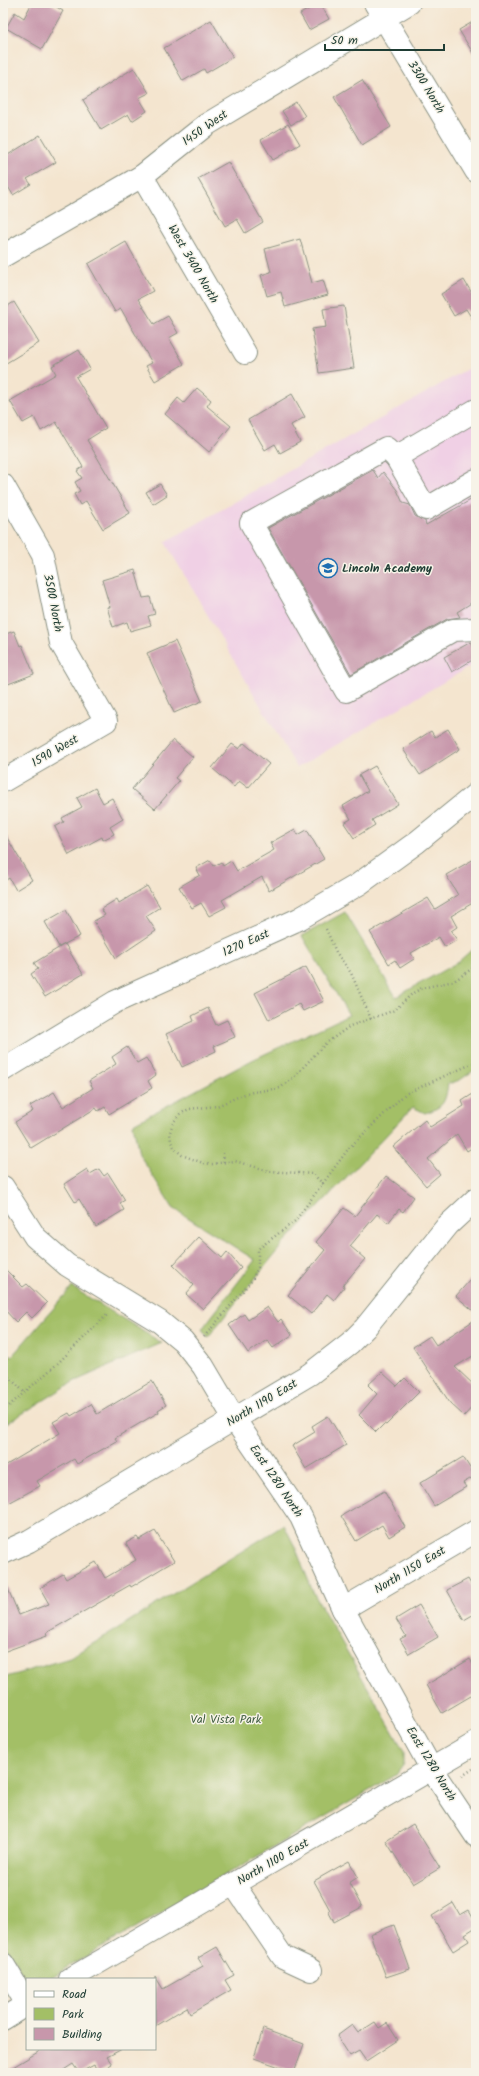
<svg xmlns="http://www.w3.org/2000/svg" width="479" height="2076" font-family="Kalam,sans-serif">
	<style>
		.built { fill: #f0d0e5 }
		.green { fill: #a3bf66; stroke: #617e4d }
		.building { fill: #c797ab }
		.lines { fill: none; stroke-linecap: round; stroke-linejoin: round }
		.minor-casing { stroke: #8a9182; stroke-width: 24 }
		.path { stroke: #8a9182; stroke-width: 2.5; stroke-dasharray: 1 3; stroke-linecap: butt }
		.minor { stroke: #fff; stroke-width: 22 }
		.labels { text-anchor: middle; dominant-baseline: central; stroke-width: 3; stroke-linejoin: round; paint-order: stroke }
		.street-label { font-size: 12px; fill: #1f3d34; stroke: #f7f3e8 }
		.poi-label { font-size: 12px; font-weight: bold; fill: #1f3d34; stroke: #f7f3e8; text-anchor: start }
		.park-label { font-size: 12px; fill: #405e40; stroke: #f7f3e8 }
	</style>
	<rect width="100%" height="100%" fill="#f7f3e8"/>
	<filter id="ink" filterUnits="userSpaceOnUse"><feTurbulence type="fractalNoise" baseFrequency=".025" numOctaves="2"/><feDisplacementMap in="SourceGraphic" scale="8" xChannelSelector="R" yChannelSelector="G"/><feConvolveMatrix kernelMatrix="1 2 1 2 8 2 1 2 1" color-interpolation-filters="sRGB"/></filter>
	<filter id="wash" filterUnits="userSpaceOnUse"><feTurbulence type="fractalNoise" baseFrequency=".012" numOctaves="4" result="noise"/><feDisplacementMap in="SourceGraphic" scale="16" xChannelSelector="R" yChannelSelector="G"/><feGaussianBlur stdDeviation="0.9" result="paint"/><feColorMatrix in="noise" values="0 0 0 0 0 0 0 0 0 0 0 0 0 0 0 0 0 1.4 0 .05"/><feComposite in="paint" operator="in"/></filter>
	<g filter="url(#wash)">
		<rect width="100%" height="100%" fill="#f4e5cf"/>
		<!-- built -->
		<polygon class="built" points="476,364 476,663 297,768 165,542"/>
		<!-- green -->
		<g class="green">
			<path d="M345,912L396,997L458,962L476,946V1069L460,1080L448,1084C445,1103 444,1107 425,1113L413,1107L283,1244L208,1337L202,1329L255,1260L173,1208L139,1154L133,1124L252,1060L349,1015L302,936Z"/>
			<polygon points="72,1287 162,1343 73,1382 9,1422 3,1423 3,1348 12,1356"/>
			<polygon points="284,1525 296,1549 313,1592 404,1751 404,1764 396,1775 48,1979 29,1979 23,1975 3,1942 3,1678 70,1658"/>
		</g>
		<g id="blocks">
			<!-- building -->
			<g class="building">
				<polygon points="32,3 50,3 63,11 42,49 6,28 15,12 24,18"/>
				<polygon points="320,3 329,19 309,30 300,14"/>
				<polygon points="211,20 233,57 206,73 204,69 183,81 164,48"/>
				<polygon points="476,20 476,58 459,30"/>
				<polygon points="134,68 149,93 139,98 147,111 132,121 128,114 101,130 83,100"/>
				<polygon points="362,80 391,127 362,145 334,97"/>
				<polygon points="296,102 305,116 291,125 282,111"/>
				<polygon points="288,124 300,144 273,160 261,140"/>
				<polygon points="40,135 56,162 27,179 31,184 13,195 3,178 3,158"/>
				<polygon points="228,162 263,222 245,233 237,219 225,226 198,179"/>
				<polygon points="300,239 312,283 323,280 328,295 285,307 281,292 267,296 261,275 271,272 265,249"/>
				<polygon points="126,242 153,291 138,299 154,324 168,316 178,333 169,338 184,364 155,381 146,366 152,363 121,309 115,312 88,264"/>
				<polygon points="464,280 476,300 476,325 466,309 454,316 441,294"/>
				<polygon points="14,302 39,343 3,365 3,309"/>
				<polygon points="344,306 354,368 319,373 312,329 326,327 323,309"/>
				<polygon points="79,350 90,369 76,377 106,428 87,440 130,513 103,529 86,501 80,505 74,494 80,491 75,482 82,478 77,471 83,467 56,422 41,431 34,417 23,423 10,401 56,374 52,366"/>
				<polygon points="197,388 211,400 207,406 231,426 209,452 165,414 178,398 184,403"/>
				<polygon points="292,394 305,417 291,425 300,442 280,453 275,444 265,450 248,420"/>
				<polygon points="373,470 378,478 383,472 397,490 403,503 410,505 415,516 425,521 426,525 476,497 476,600 457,612 460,617 447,619 351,674 268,528"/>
				<polygon points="160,484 167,495 153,504 146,492"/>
				<polygon points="135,570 143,598 150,597 155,614 148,616 151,625 130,631 127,622 113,627 107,607 110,607 102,580"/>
				<polygon points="14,631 20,646 22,645 34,674 3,686 3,635"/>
				<polygon points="175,641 202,701 174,713 147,653"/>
				<polygon points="471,642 476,652 476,658 452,672 444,657"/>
				<polygon points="448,729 460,749 420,775 403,749 431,731 435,737"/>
				<polygon points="173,740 193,757 175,778 179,781 155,809 132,789"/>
				<polygon points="244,743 269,764 248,788 239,781 234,787 212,768 232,744 239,749"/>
				<polygon points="375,766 398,804 372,820 375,825 354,838 344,823 351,819 343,806 368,791 359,775"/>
				<polygon points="95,788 103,803 112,798 123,819 110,827 114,834 103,840 102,837 69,855 55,827 64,822 62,818 82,807 77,798"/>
				<polygon points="295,829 298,835 307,830 324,859 269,891 262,877 222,900 226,907 209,916 201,903 192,908 179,887 200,875 196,868 210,860 214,866 221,862 223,866 231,861 237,871 274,850 270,843"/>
				<polygon points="3,831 32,880 16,890 9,878 3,882"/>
				<polygon points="476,858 476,901 451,916 457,927 451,931 457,940 445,947 439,937 411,953 414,959 400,968 395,960 389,964 370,932 428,898 435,909 458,895 446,875"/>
				<polygon points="147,886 160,907 146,916 156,931 116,958 94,921 105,915 101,909 117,899 119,903"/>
				<polygon points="66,910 80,936 59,947 45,922"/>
				<polygon points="65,944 83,974 45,997 31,974 38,969 34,963"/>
				<polygon points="306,967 324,1001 303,1011 299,1004 269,1020 255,993"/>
				<polygon points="208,1008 216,1025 227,1020 235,1037 214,1046 216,1051 182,1067 166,1034 194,1021 192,1016"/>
				<polygon points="127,1047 137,1063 146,1058 156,1075 148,1081 152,1088 109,1114 105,1107 98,1111 96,1108 31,1148 15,1122 33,1111 30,1106 54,1092 63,1107 93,1088 89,1081 116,1064 112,1057"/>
				<polygon points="476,1092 476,1145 467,1151 457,1134 428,1159 440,1174 426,1186 393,1147 425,1120 430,1127 464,1106 462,1101"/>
				<polygon points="87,1169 90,1174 99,1169 104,1176 108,1173 125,1200 120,1203 124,1210 96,1227 79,1199 75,1202 64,1184"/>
				<polygon points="386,1176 414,1197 403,1212 399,1209 388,1223 377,1214 350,1246 365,1259 343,1285 344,1287 334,1300 327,1294 311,1314 288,1295 325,1250 316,1242 344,1208 355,1216"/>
				<polygon points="199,1237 222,1258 227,1252 241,1268 203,1309 186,1294 194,1285 173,1265"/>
				<polygon points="3,1267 23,1287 27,1284 47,1303 32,1318 26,1312 16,1322 3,1308"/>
				<polygon points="476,1273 476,1313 456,1296"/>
				<polygon points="267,1307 278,1322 281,1319 292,1335 273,1348 267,1340 248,1353 229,1325 244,1314 248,1320"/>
				<polygon points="476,1319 476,1354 455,1367 476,1387 476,1403 464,1416 450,1403 413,1347 430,1336 436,1345"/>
				<polygon points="382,1372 397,1386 405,1378 419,1392 386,1425 384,1424 376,1432 359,1415 377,1394 368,1385"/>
				<polygon points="152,1381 166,1405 158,1410 159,1412 115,1438 117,1441 77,1464 74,1459 37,1481 40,1486 3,1506 3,1467 60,1433 53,1422 69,1413 71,1416 91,1404 97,1414"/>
				<polygon points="328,1416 346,1445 306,1469 292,1446 315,1432 312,1426"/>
				<polygon points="463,1457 475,1476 463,1483 466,1487 434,1506 420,1483"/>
				<polygon points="384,1491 405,1527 389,1537 382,1525 356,1541 341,1516"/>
				<polygon points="155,1531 174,1561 131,1587 130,1585 46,1633 47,1636 3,1652 3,1577 19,1615 49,1604 40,1588 63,1574 66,1579 96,1562 105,1578 136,1560 126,1543 137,1537 139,1540"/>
				<polygon points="468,1579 472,1586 476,1583 476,1613 464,1620 447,1590"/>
				<polygon points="419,1605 438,1637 409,1654 400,1639 406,1636 396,1619"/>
				<polygon points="470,1659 476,1670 476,1693 442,1713 426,1685"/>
				<polygon points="413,1824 440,1868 413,1884 386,1841"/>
				<polygon points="349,1861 358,1877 349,1883 362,1907 334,1922 328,1911 330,1910 314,1881"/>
				<polygon points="453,1903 460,1915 469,1910 476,1922 476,1927 465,1934 469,1941 453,1951 432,1916"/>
				<polygon points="394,1925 410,1969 386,1977 370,1934"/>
				<polygon points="217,1947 234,1975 225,1980 231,1990 190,2014 187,2007 155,2026 155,1976 163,1989 203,1966 198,1958"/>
				<polygon points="375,2022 379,2028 387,2023 398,2040 366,2061 359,2051 350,2056 337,2036 352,2025 358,2033"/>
				<polygon points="263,2029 304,2044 294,2072 254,2058"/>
				<polygon points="43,2049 122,2049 107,2057 112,2064 98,2072 94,2065 79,2073 73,2064 59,2073 3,2073"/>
			</g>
		</g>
	</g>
	<g filter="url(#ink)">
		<use href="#blocks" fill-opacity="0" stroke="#8a9182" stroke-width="1"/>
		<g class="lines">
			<defs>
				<g id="minor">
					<polyline points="375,3 476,171"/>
					<polyline points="142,176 245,353"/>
					<polyline points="3,256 142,176 206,125 409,3"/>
					<polyline points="476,410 396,457 426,509 476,480"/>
					<polyline points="396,457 386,448 251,523 346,691 453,630 476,629"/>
					<polyline points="3,485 43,555 61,643 106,721 3,781"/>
					<polyline points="3,1070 115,1002 299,919 359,884 417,842 476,794"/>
					<polyline points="3,1187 35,1237 67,1265 160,1322 183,1341 203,1366 235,1420 301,1517 343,1609 432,1770 476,1836"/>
					<polyline points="3,1553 29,1541 310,1374 350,1343 365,1328 448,1225 476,1199"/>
					<polyline points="343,1609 476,1531"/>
					<polyline points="234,1885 283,1957 311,1970"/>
					<polyline points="3,1964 27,2004"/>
					<polyline points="70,1979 476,1743"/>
					<polyline points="3,2019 27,2004"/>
				</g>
			</defs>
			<!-- minor casing -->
			<use href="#minor" class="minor-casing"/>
			<!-- path -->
			<g class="path">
				<polyline points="326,929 336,952 351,973 371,1019"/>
				<polyline points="223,1153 224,1162"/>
				<polyline points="323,1184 313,1174 269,1171 235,1161 212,1164 203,1163 182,1155 175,1149 171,1142 170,1132 173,1123 180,1114 189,1109 217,1106 247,1093 280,1088 294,1077 325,1044 350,1026 395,1010 413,993 422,988 454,981 476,966"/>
				<polyline points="204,1337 252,1280 258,1267 258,1249 295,1221 349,1148 405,1094 476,1062"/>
				<polyline points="3,1371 25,1393"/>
				<polyline points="3,1411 56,1365 107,1315"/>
				<polyline points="462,1776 476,1767"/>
			</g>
			<!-- minor -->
			<use href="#minor" class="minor"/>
		</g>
	</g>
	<!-- icons -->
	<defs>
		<symbol id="school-ring" viewBox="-11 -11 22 22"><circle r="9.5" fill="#f7f3e8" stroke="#1f6fb2" stroke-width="1.5"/><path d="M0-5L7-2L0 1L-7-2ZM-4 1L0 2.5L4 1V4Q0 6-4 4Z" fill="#1f6fb2"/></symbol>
	</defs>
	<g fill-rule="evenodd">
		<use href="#school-ring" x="317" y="557" width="22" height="22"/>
	</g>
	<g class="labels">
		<!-- street labels -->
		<g class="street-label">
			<text transform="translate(426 87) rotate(59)">3300 North</text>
			<text transform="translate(205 128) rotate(-35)">1450 West</text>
			<text transform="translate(193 264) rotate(60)">West 3400 North</text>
			<text transform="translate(53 603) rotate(79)">3500 North</text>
			<text transform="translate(55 751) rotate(-30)">1590 West</text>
			<text transform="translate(246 943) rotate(-24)">1270 East</text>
			<text transform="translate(262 1403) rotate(-31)">North 1190 East</text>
			<text transform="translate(276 1481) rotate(56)">East 1280 North</text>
			<text transform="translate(410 1570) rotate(-31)">North 1150 East</text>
			<text transform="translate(431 1764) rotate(59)">East 1280 North</text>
			<text transform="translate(273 1862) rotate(-30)">North 1100 East</text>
		</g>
		<!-- poi labels -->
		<g class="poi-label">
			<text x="342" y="568">Lincoln Academy</text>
		</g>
		<!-- park labels -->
		<g class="park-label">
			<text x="226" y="1719">Val Vista Park</text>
		</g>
	</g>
	<!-- margin -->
	<rect width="479" height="2076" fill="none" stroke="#f7f3e8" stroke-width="16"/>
	<!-- legend -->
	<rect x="26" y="1978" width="130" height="72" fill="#f7f3e8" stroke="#a1aaa0"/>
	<rect x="34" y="1991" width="20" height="6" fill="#ffffff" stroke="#a1aaa0"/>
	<text x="62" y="1998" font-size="12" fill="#1f3d34">Road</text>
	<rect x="34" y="2008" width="20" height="12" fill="#a3bf66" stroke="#a1aaa0"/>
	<text x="62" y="2018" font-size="12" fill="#1f3d34">Park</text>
	<rect x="34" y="2028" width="20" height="12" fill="#c797ab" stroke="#a1aaa0"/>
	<text x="62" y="2038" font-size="12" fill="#1f3d34">Building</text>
	<!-- scale -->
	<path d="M325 44v6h119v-6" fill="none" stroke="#1f3d34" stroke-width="2"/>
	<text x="331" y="44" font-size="12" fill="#1f3d34" stroke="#f7f3e8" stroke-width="3" paint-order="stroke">50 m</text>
</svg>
